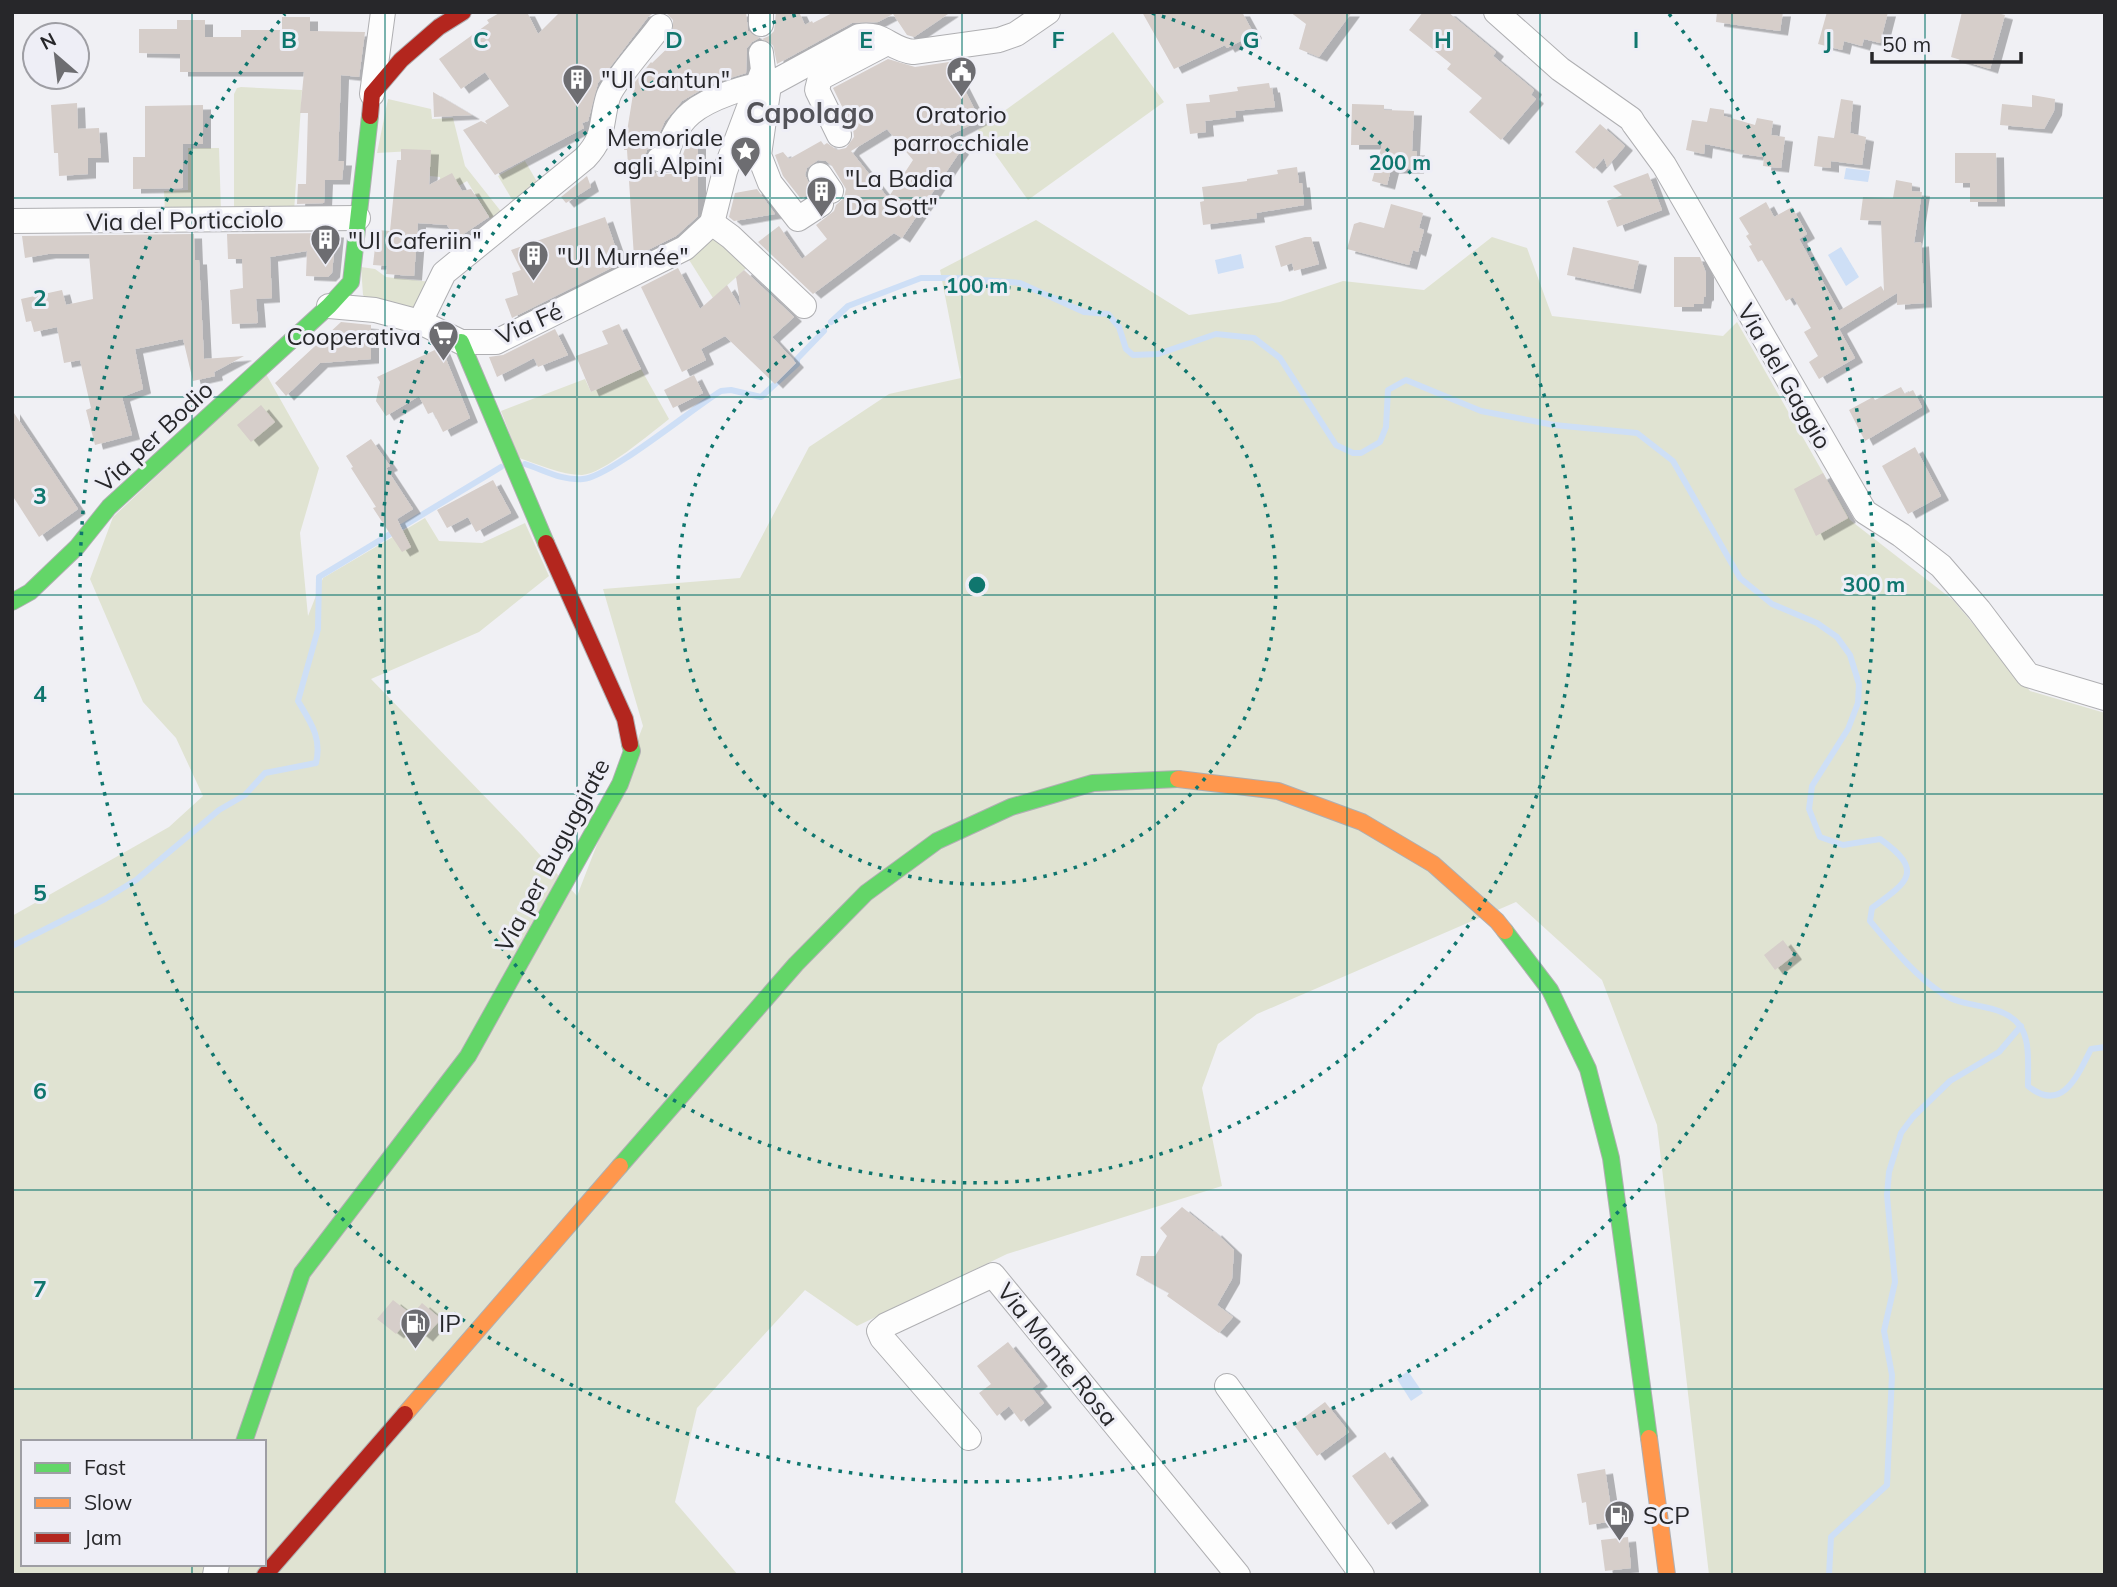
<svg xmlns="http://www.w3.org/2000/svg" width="2117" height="1587" font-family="Mulish,sans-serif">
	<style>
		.green { fill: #e0e3d2; fill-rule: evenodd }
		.water { fill: #cedff6 }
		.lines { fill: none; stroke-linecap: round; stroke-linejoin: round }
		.stream { stroke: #cedff6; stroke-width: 6 }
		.building { fill: #d6ceca; fill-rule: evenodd; filter: url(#shadow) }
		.street-casing { stroke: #afafb2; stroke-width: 26 }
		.fast-casing { stroke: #afafb2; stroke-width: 18 }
		.slow-casing { stroke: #afafb2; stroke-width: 18 }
		.jam-casing { stroke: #afafb2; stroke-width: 18 }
		.street { stroke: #fdfdfd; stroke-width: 24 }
		.fast { stroke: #63d668; stroke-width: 16 }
		.slow { stroke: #ff974d; stroke-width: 16 }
		.jam { stroke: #b3261e; stroke-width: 16 }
		.grid { fill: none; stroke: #0f766e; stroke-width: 2; stroke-opacity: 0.55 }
		.ring { fill: none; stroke: #0f766e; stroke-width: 3.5; stroke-dasharray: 3.5 7 }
		.labels { text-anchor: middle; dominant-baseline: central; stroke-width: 6; stroke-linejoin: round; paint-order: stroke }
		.poi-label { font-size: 24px; fill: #27272a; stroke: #eeeef6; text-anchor: start }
		.street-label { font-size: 24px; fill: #27272a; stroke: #eeeef6 }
		.quarter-label { font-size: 28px; font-weight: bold; fill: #535359; stroke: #eeeef6 }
		.grid-label { font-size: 23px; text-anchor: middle; font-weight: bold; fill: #0f766e; stroke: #eeeef6; stroke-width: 6; stroke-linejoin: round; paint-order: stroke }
		.centre { fill: #0f766e; stroke: #eeeef6; stroke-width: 3.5 }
		.ring-label { font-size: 21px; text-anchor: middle; font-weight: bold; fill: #0f766e; stroke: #eeeef6; stroke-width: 6; stroke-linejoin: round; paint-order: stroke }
	</style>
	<defs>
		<filter id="shadow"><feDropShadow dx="8" dy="4.5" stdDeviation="0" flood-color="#0004"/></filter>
	</defs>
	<rect width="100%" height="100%" fill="#f0f0f4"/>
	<!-- green -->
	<g class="green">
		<polygon points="1113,32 1164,102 1028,200 978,130"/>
		<polygon points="241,87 302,90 294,212 234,209 234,94 237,88"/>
		<polygon points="388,99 431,109 432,119 453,118 465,166 503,214 493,223 467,181 447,193 440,190 440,177 430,176 430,150 377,153"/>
		<polygon points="188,148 219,148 221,211 165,212 164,191 188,190"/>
		<polygon points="525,161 540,187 516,206 498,176"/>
		<path d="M1036,220L1189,315L1280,302L1343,281L1424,290L1492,237L1527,248L1552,316L1723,336L1737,322L1850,520L1953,600L2030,691L2105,713V1575H1709L1657,1125L1602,980L1516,902L1257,1014L1218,1044L1202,1088L1222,1186L1007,1254L857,1326L805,1290L697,1408L675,1502L738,1575H12V916L169,827L203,796L176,738L143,702L90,579L113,517L266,374L319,468L300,533L308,616L323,578L425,518L439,541L482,543L525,523L549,576L479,632L371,679L522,835L577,896L643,726L603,589L740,578L809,447L889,394L961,378L940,270ZM23,1442H264V1564H23Z"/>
		<polygon points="713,235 753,262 713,298 686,255"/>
		<polygon points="361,267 375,269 386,277 431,282 415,309 372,304 363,295"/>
		<path d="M641,369L669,419C651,433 603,474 582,475C561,475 538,464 519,458L501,411L585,379L591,392Z"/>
	</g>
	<!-- water -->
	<g class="water">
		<polygon points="1846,168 1870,171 1868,182 1844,179"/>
		<polygon points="1841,247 1859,277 1846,286 1828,255"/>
		<polygon points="1241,254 1244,268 1218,274 1215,260"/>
		<polygon points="1408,1371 1423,1393 1411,1401 1397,1379"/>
	</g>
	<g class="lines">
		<!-- stream -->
		<g class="stream">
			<path d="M831,322L848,306L921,278H957L1020,283L1084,312L1108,314L1119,327L1126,349L1133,355L1158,354L1216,334L1254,338L1280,358L1336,445L1353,453H1361L1380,442L1386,427L1388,390L1406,380L1481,411L1554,425L1637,433L1673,461L1740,578L1772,604L1817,623L1837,637L1850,655L1859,684L1858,703L1848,729L1812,786L1809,809L1820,837L1843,845L1880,839C1925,871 1908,882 1872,908L1870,921C1891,946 1915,976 1943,994C1955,1002 1970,1004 1984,1007C2033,1016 2028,1045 2028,1086C2062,1114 2078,1075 2091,1049L2105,1047"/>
			<path d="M525,464C544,470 562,481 583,479C608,478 693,408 721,391L731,390L761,397L797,364V359L824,331"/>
			<path d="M12,946L105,899L136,880L219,810L245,795L265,773L316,763C322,738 311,723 298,701L318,629L319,577L501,467"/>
			<polyline points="1829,1575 1831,1537 1887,1485 1892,1375 1884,1331 1895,1282 1887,1195 1889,1172 1901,1133 1913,1117 1950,1081 1999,1052 2021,1026"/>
		</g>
	</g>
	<!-- building -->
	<g class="building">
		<polygon points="501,12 527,12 538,34 560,12 655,12 648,17 598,83 588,121 582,123 584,128 495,175 463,130 481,121 487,124 485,121 509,106 485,72 461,89 439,59 489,23 487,20"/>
		<polygon points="665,12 746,12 748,31 759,38 752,42 747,48 746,73 711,84 682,101 665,121 654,145 647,150 644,158 649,170 657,174 671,174 678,169 687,143 698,141 698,216 676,236 634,257 627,150 624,150 635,82 651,62 652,63 678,38 673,32 673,20"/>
		<polygon points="776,12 799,12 805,25 812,21 813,23 834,12 951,12 914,37 907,35 893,14 878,22 852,23 777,64 773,45 762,39 769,36 774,31"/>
		<polygon points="1142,12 1242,12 1254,34 1227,48 1225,45 1174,69"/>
		<polygon points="1290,12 1352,12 1319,57 1299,49 1306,24"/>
		<polygon points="1423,12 1448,12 1496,52 1493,56 1534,90 1531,95 1536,99 1501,140 1469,112 1482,98 1447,69 1451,64 1409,30"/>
		<polygon points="1717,12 1783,12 1780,31 1716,22"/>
		<polygon points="1827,12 1888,12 1880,43 1864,39 1862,46 1844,41 1842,50 1818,44"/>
		<polygon points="1962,12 1993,12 2005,15 1990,69 1951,57"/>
		<polygon points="282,17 310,17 310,31 365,32 359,77 341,75 338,161 344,161 342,180 325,180 324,203 297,204 298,184 306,184 308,113 300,113 304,72 180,72 180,54 139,53 139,29 177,29 177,20 205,20 205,37 241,37 241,30 282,30"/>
		<path d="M888,59L915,67L956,61L958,67L954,69L980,120L949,136L961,150L902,238L894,233L813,294L758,242L779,226L802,259L827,239L816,225L834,211L836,205L844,198L846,189L832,166L826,161L818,160L807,168L805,175L813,191L801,199L783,176L775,155L783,152L789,159L821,141L824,145L827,143L837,150L846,148L854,137L853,129L833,88ZM887,129L913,160L888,198L851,151Z"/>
		<polygon points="1269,83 1270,88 1272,88 1275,107 1235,111 1236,117 1205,121 1206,132 1190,134 1186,104 1210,102 1209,95 1238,91 1237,87"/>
		<polygon points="433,92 472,115 434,117"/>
		<polygon points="2032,95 2055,99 2054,111 2044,129 2000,125 2002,104 2032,107"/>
		<polygon points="1841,99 1853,101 1850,133 1866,137 1862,165 1831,161 1831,168 1814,166 1818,136 1834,138"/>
		<polygon points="77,103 78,129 99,128 101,158 88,158 88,174 59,176 58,153 54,153 51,105"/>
		<polygon points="1352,104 1384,105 1384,110 1414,111 1412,151 1417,151 1416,169 1391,169 1387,185 1372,181 1382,145 1351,145"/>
		<polygon points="203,105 203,144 183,144 183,188 133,189 133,157 145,157 145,106"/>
		<polygon points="1710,108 1724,110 1724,116 1755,125 1757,118 1773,121 1771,135 1785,137 1781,168 1763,166 1764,157 1734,153 1735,150 1705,144 1704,154 1686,150 1692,120 1707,122"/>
		<polygon points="1600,124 1625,146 1607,167 1604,158 1594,169 1575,152"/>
		<polygon points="401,149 431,150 429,185 452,173 462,191 471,189 489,217 456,239 447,225 418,223 414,276 386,274 387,266 373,265 377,230 390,231 397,160 401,160"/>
		<polygon points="1955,153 1996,153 1997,202 1970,202 1970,183 1955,183"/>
		<polygon points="1297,167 1299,183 1302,183 1304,205 1256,213 1257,218 1203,225 1200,202 1204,201 1202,187 1247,181 1247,179 1278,174 1277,170"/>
		<polygon points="1648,173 1662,210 1617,227 1607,201 1622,195 1613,186"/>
		<polygon points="587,176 591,187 566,203 561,197"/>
		<polygon points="1896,180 1912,183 1912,191 1922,192 1914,243 1921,242 1924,303 1897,305 1897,293 1839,329 1855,358 1819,379 1809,362 1818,356 1804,332 1811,328 1793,297 1786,301 1762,260 1758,262 1749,246 1752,245 1746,236 1749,234 1739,218 1766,202 1774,217 1792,207 1807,234 1799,239 1839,311 1881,286 1884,291 1881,221 1860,220 1863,197 1893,198"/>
		<polygon points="757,189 775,214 734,221 729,217 735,193"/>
		<polygon points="1391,204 1423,213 1419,228 1424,230 1418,252 1413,250 1409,265 1347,249 1354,224 1360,222 1384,228"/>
		<polygon points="605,217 621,263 512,318 505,299 518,295 512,273 521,270 511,250"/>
		<polygon points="336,233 332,273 328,277 306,276 307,251 270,257 272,298 256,299 258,323 232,324 230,290 243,288 242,259 228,259 227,234"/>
		<polygon points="194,234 195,260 199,260 204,359 244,356 214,372 215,376 193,381 183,339 135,349 143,389 122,397 132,435 95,445 86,410 91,408 80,360 64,363 57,327 34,332 31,321 26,322 21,299 62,290 66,305 93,299 89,254 48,254 25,258 22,236"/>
		<polygon points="1305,237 1311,237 1319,264 1294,271 1292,263 1281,267 1275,246"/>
		<polygon points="1573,247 1639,261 1633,289 1567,275"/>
		<polygon points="1674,257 1700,257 1706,273 1706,296 1704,297 1703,304 1694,304 1694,307 1674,307"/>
		<polygon points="678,268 700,309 727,285 741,308 736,277 744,270 794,317 772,337 796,363 775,384 725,336 701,349 706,360 682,372 641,287"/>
		<polygon points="341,322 371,325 371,359 320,363 286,396 275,383"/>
		<polygon points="619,324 641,369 591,392 576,356 608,344 602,331"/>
		<polygon points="555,329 568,355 538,367 534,358 497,377 489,357 503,355"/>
		<polygon points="439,348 442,349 470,418 443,432 433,412 428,414 419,396 386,416 376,401 380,382 377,377"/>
		<polygon points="694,375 703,393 673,408 664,390"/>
		<polygon points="1901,387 1905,394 1913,390 1922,407 1865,441 1849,410 1873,397 1875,400"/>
		<polygon points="261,405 275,422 251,442 237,425"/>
		<polygon points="12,410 78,509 39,537 12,495"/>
		<polygon points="371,439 390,466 386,468 413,509 397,519 411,547 402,552 373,508 376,507 351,468 353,467 346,456"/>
		<polygon points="1915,447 1941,496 1908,514 1882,466"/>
		<polygon points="1823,473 1848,518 1816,536 1794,489"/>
		<polygon points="493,480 511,513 476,532 468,517 447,528 437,510"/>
		<polygon points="1783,940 1794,955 1775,970 1764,955"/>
		<polygon points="1182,1207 1213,1232 1214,1231 1234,1250 1232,1279 1217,1305 1233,1317 1219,1333 1167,1296 1169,1293 1136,1275 1141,1256 1155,1256 1167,1236 1160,1228"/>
		<polygon points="393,1300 412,1315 396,1334 377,1319"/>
		<polygon points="422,1303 441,1319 425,1337 406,1322"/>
		<polygon points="1008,1342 1040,1382 1032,1388 1044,1403 1021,1422 1009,1406 997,1416 979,1393 991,1384 977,1366"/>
		<polygon points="1325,1402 1349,1432 1317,1456 1294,1425"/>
		<polygon points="1385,1452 1421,1501 1388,1525 1352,1476"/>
		<polygon points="1605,1469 1613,1521 1589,1525 1586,1502 1582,1503 1577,1474"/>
		<polygon points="1628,1537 1631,1568 1605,1571 1601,1540"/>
	</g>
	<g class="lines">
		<defs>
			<g id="street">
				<polyline points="1496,12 1560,69 1631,119 1634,124 1664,165 1865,512 1901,535 1941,566 1979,610 2028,675 2105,698"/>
				<polyline points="761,24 761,12"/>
				<polyline points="769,85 759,155 770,183 798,219 821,204"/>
				<polyline points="372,94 383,12"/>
				<polyline points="839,135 817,90 820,78 887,43"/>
				<path d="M659,159L666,160C668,143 678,124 691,113C708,99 748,84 769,85L859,36C884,32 889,49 913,52L999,40L1016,34L1048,12"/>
				<polyline points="820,175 831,191"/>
				<polyline points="12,221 358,218"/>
				<polyline points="712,223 725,171 763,70 761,53"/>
				<polyline points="712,223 731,237 804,306"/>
				<polyline points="329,306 375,310 420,322 461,342 496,342 685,248 712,223"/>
				<path d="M420,322L444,273L585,158C606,136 600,123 608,97C612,83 650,40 660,26"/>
				<polyline points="1227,1386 1362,1575"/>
				<polyline points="969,1438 882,1338 879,1331 886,1325 993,1275 1238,1575"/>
				<polyline points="215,1575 217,1564"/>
			</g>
			<g id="fast">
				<polyline points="461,342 546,543"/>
				<polyline points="12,602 30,592 77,547 109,507 329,306 351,282 370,116"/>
				<polyline points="1505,931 1550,990 1588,1069 1611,1158 1649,1438"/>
				<polyline points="620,1166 796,964 866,893 937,841 1011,807 1093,783 1178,779"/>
				<polyline points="244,1442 302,1273 468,1056 620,784 632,751 630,744"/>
			</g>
			<g id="slow">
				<polyline points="1178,779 1278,791 1362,822 1433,864 1497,921 1505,931"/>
				<polyline points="405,1414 620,1166"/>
				<polyline points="1649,1438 1667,1575"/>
			</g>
			<g id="jam">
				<polyline points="370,116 372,94 401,60 439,27 463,12"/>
				<polyline points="546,543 625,719 630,744"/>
				<polyline points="265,1575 405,1414"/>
			</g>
		</defs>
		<!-- street casing -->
		<use href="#street" class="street-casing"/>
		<!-- fast casing -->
		<use href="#fast" class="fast-casing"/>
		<!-- slow casing -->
		<use href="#slow" class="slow-casing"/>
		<!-- jam casing -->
		<use href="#jam" class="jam-casing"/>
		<!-- street -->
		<use href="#street" class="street"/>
		<!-- fast -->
		<use href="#fast" class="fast"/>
		<!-- slow -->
		<use href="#slow" class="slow"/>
		<!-- jam -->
		<use href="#jam" class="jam"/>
	</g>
	<!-- grid -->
	<path class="grid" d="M192,12V1442M385,12V1575M577,12V1575M770,12V1575M962,12V1575M1155,12V1575M1347,12V1575M1540,12V1575M1732,12V1575M1925,12V1575M12,198H2105M12,397H2105M12,595H2105M12,794H2105M12,992H2105M12,1190H2105M12,1389H2105M192,1564V1575"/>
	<!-- distance rings -->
	<g class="ring">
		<circle cx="977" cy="585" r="299"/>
		<path d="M1152 13A598 598 0 1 1 802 13"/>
		<path d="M1669 14A897 897 0 1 1 285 14"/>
	</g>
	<!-- icons -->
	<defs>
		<symbol id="civic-pin" viewBox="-11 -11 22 30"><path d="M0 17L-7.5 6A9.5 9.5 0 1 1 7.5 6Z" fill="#6d6d71" stroke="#eeeef6"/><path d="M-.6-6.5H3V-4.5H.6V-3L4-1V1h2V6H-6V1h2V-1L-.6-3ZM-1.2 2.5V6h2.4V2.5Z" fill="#fff"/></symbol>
		<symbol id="building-pin" viewBox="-11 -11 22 30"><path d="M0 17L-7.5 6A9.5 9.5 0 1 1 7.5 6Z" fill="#6d6d71" stroke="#eeeef6"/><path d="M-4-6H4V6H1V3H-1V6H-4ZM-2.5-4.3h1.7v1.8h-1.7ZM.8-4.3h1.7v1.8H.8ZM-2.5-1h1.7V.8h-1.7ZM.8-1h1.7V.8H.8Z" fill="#fff"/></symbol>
		<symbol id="sight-pin" viewBox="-11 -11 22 30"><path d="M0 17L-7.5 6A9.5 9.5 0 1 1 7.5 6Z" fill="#6d6d71" stroke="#eeeef6"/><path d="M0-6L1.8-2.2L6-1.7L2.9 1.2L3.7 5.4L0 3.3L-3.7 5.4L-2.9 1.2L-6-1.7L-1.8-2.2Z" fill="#fff"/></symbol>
		<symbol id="supermarket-pin" viewBox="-11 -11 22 30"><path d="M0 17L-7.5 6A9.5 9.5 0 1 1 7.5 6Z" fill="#6d6d71" stroke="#eeeef6"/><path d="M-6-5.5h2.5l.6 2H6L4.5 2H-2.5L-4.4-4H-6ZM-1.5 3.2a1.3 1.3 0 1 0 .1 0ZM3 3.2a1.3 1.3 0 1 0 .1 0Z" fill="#fff"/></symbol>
		<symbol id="fuel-pin" viewBox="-11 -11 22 30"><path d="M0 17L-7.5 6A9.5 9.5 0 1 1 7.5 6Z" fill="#6d6d71" stroke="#eeeef6"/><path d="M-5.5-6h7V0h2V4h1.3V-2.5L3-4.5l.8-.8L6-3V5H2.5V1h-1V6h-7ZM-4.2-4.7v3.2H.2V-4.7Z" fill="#fff"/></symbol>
	</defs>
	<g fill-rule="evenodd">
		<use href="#civic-pin" x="944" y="54" width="35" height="47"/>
		<use href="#building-pin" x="560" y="62" width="35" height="47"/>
		<use href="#sight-pin" x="728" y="134" width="35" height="47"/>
		<use href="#building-pin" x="804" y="174" width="35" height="47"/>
		<use href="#building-pin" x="308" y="222" width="35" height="47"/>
		<use href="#building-pin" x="516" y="238" width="35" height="47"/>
		<use href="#supermarket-pin" x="426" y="318" width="35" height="47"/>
		<use href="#fuel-pin" x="398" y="1306" width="35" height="47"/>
		<use href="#fuel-pin" x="1602" y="1498" width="35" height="47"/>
	</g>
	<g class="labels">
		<!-- poi labels -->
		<g class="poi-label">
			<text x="601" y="79">"Ul Cantun"</text>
			<text x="961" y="114" text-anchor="middle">Oratorio<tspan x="961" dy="28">parrocchiale</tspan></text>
			<text x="723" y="137" text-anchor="end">Memoriale<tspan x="723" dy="28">agli Alpini</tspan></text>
			<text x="845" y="178">"La Badia<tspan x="845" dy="28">Da Sott"</tspan></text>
			<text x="348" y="240">"Ul Caferiin"</text>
			<text x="557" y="256">"Ul Murnée"</text>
			<text x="421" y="336" text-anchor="end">Cooperativa</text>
			<text x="439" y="1323">IP</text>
			<text x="1643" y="1515">SCP</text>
		</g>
		<!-- street labels -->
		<g class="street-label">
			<text transform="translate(185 220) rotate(-1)">Via del Porticciolo</text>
			<text transform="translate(529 323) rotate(-24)">Via Fé</text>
			<text transform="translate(1785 376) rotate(60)">Via del Gaggio</text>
			<text transform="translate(154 436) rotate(-43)">Via per Bodio</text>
			<text transform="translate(552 855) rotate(-62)">Via per Buguggiate</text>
			<text transform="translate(1058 1354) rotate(51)">Via Monte Rosa</text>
		</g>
		<!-- quarter labels -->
		<g class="quarter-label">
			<text x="810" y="112">Capolago</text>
		</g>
	</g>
	<g class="grid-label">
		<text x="289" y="48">B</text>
		<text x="481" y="48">C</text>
		<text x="674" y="48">D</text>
		<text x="866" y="48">E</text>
		<text x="1058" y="48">F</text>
		<text x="1251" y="48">G</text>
		<text x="1443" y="48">H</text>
		<text x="1636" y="48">I</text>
		<text x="1828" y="48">J</text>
		<text x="40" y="306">2</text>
		<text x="40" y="504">3</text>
		<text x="40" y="702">4</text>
		<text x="40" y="901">5</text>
		<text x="40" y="1099">6</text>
		<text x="40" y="1297">7</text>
	</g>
	<circle cx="977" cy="585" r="10" class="centre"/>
	<g class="ring-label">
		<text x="1400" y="170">200 m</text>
		<text x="977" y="293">100 m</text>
		<text x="1874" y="592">300 m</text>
	</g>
	<!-- border -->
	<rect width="2117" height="1587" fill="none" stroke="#27272a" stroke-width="28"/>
	<!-- legend -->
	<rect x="21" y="1440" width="245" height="126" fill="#eeeef6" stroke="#9e9ea4" stroke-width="2"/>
	<rect x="35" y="1463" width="35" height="10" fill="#63d668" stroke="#9e9ea4" stroke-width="2"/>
	<text x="84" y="1475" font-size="21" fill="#27272a">Fast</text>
	<rect x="35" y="1498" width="35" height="10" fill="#ff974d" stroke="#9e9ea4" stroke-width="2"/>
	<text x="84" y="1510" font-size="21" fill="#27272a">Slow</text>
	<rect x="35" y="1533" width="35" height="10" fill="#b3261e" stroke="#9e9ea4" stroke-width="2"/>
	<text x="84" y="1545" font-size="21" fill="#27272a">Jam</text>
	<!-- north arrow -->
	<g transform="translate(56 56) rotate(332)"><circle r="33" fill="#eeeef6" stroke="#9e9ea4" stroke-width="2"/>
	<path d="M0-5L12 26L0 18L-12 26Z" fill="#6d6d71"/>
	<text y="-10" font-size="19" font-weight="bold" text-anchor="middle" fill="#27272a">N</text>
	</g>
	<!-- scale -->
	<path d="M1872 52v10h149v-10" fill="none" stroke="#27272a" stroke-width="3.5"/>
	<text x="1882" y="52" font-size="21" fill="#27272a" stroke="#eeeef6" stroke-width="5" paint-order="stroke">50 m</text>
</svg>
